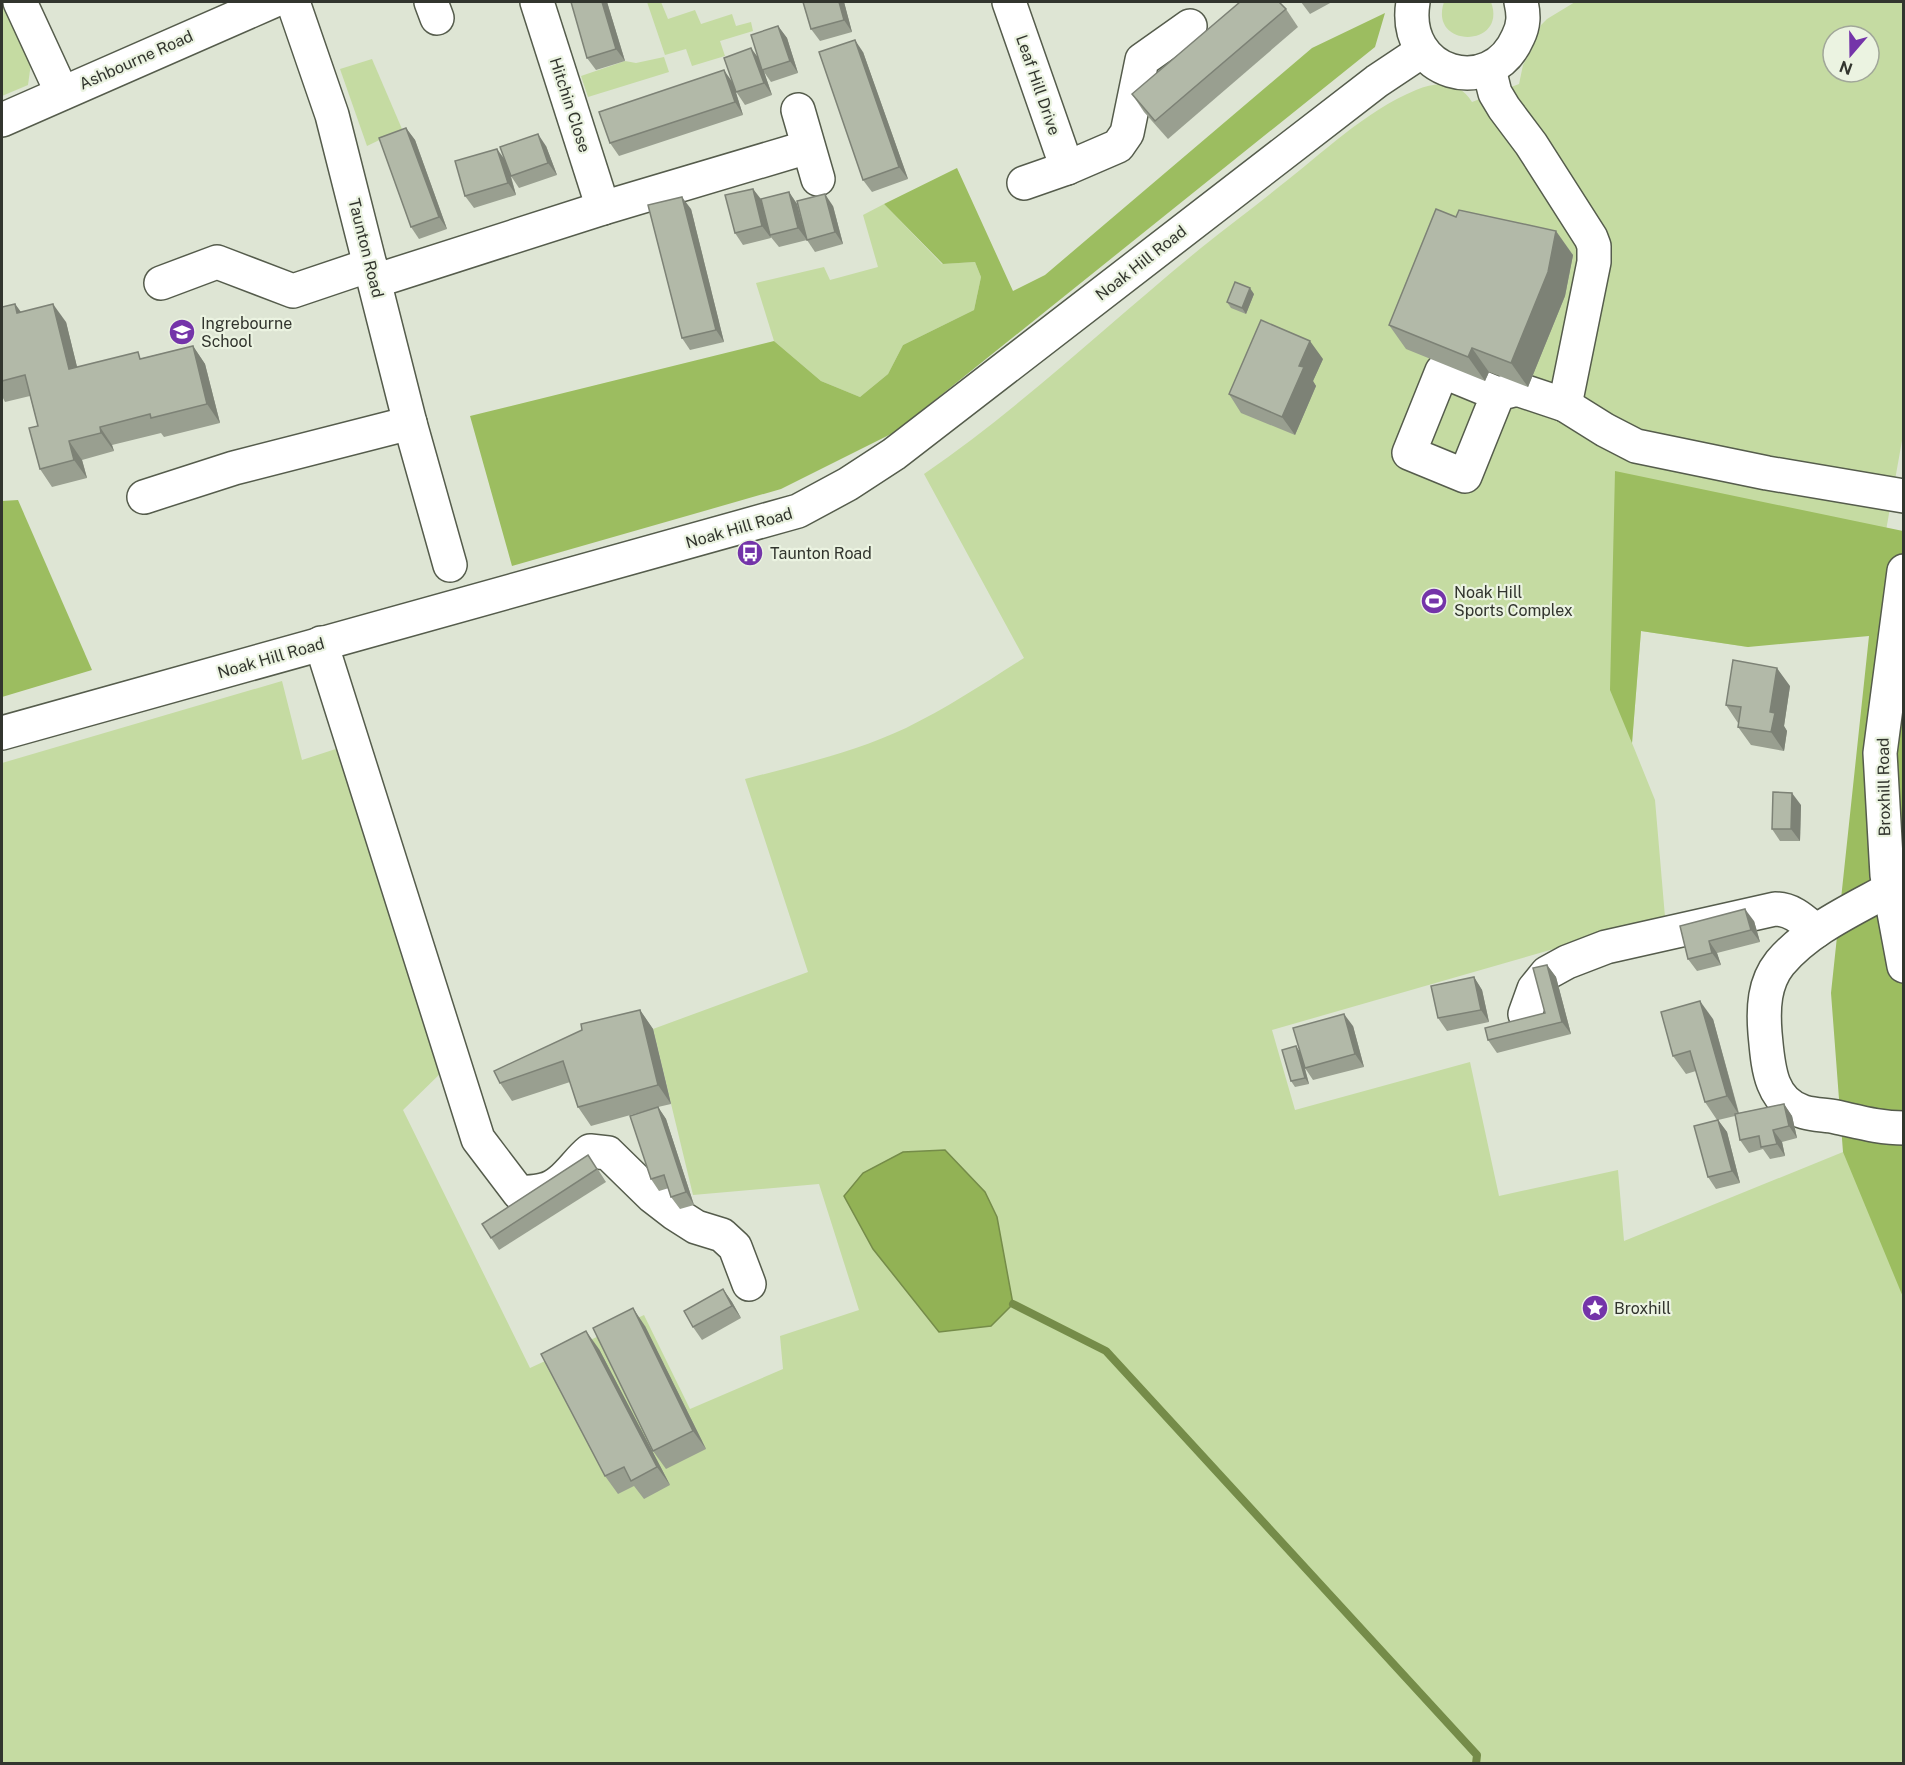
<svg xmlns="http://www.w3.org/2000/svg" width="1905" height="1765" font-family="'Public Sans',sans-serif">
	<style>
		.green { fill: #c5dba2; fill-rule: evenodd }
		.forest { fill: #9cbd60 }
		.water { fill: #92b255; stroke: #758c49; stroke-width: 1.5 }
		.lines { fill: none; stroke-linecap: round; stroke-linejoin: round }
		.stream { stroke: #758c49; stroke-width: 8 }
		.minor-casing { stroke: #555c4c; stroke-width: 36 }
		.minor { stroke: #fff; stroke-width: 33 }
		.wall { fill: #999f90 }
		.shaded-wall { fill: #7d8276 }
		.building { fill: #b2b9a8; stroke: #7d8276; stroke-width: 1.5 }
		.labels { text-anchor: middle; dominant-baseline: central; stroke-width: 4.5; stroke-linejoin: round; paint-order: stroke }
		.street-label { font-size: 16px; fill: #32352e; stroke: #ebf3e1 }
		.poi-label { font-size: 16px; fill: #32352e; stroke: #ebf3e1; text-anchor: start }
	</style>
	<rect width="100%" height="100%" fill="#dee5d4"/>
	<!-- green -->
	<g class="green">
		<polygon points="2,2 31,63 28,85 2,96"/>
		<polygon points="647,2 661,2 668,19 695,10 701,24 732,14 736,26 751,22 753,31 720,41 725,56 692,66 686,49 665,55"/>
		<path d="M1444,2H1491C1508,48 1428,49 1444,2Z"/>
		<path d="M1575,2H1903V435L1879,570L1748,647L1641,631L1632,743L1655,800L1665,917L1272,1030L1295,1110L1470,1062L1499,1196L1618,1170L1624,1241L1843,1152L1903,1125V1763L2,1764V763L282,681L302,760L348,745L446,1068L403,1110L530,1368L644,1315L690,1409L783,1369L780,1336L859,1310L819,1184L693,1195L653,1029L808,972L745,779C799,765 855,752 906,728C947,708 985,683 1024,658L924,474C1023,406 1109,323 1201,248C1227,227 1254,207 1280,186C1323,153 1365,111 1416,90C1438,81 1459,81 1472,102L1519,84L1523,65L1532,49L1541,25L1547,19ZM1833,36H1869V72H1833Z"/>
		<polygon points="664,57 669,72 588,97 581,76 625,61 636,63"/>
		<polygon points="372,59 402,129 367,146 340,69"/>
		<polygon points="884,204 942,264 975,262 981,277 974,310 903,345 888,374 860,397 821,381 774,341 756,283 824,267 830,280 878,267 863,215"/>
	</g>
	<!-- forest -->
	<g class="forest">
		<polygon points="1385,13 1375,47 895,432 781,489 512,566 470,416 774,341 821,381 860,397 888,374 903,345 974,310 981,277 975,262 943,264 884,204 957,168 1013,291 1045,275 1312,48"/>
		<polygon points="1615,471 1903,531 1903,1297 1843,1152 1831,993 1869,636 1748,647 1641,631 1632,743 1610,690"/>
		<polygon points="18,500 92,670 2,697 2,501"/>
	</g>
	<!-- water -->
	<polygon class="water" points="945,1150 985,1192 997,1217 1013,1304 991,1326 939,1332 873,1249 844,1196 863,1173 903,1152"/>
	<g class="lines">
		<!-- stream -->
		<polyline class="stream" points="1013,1304 1106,1351 1477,1755 1476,1764"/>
		<defs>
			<g id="minor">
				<polyline points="20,2 62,93"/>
				<polyline points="293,2 332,115 410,423 450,565"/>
				<polyline points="431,2 437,18"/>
				<polyline points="537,2 603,208"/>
				<polyline points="1009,2 1067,168 1118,146 1127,133 1142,60 1190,26"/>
				<path d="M1413,2C1401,75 1491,100 1518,37C1524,25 1524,15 1521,2"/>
				<polyline points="1489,69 1495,93 1504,108 1531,144 1591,238 1594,246 1594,262 1565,405"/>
				<polyline points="798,110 818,179"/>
				<polyline points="2,120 271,2"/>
				<polyline points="1024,183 1067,168"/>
				<polyline points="375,281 603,208 808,147"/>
				<polyline points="161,283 217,262 293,291 370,265"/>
				<polyline points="1498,394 1465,476 1409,453 1442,371 1498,394 1517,389 1565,405 1605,430 1636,446 1767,473 1904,496"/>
				<polyline points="144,497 234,468 410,423"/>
				<polyline points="1904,571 1880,753 1887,875 1904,966"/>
				<path d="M321,643L478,1139L519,1193C527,1192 535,1192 543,1190C563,1186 575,1163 590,1151L608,1153L652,1196L674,1213L696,1227L722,1235L735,1247L749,1284"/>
				<polyline points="2,733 798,511 848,484 894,454 1377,81 1422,51"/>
				<path d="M1890,889C1852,910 1809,929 1780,963C1764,983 1763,1008 1765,1033C1768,1064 1769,1102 1804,1112C1814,1115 1826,1115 1836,1117C1859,1122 1880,1128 1904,1128"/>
				<path d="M1525,1014L1534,989L1547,973L1567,962L1606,947L1775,909C1792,909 1803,920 1816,931"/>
			</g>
		</defs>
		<!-- minor casing -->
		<use href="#minor" class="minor-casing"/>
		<!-- minor -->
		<use href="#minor" class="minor"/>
	</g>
	<!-- wall -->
	<g class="wall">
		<polygon points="607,2 625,61 596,70 587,58"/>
		<polygon points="803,2 844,2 852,32 820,41 811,29"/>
		<polygon points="1301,2 1332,2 1310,14"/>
		<polygon points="1286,9 1298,27 1168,139 1144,112 1132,94"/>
		<polygon points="778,26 787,38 798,73 771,82 764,72 772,95 745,105 735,90 743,115 619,156 610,143 733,82 759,58"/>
		<polygon points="863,52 908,179 872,192 863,180"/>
		<polygon points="406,128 415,140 447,229 419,239 411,227"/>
		<polygon points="546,146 557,175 519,188 511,176 516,195 474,208 465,196"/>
		<polygon points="753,189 761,199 789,192 797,204 807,240 779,247 770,236 771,238 743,245 735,233"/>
		<polygon points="833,206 843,244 815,252 807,240"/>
		<polygon points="691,209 724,342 690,350 682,338"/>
		<polygon points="1456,217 1573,255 1565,296 1528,387 1489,372 1485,381 1406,349 1389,325"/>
		<polygon points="1254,294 1246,314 1231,308 1227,302"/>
		<polygon points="15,304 21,312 66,322 77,367 143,358 193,346 205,364 220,423 164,437 161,433 112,445 114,451 82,460 87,478 52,487 40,469 38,426 30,396 5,402 2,396 2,307"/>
		<polygon points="1323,359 1313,381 1316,386 1295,435 1241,413 1229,394"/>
		<polygon points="1790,686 1784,726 1787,731 1784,751 1751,745 1738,727 1738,723 1726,705"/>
		<polygon points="1801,805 1800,841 1780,841 1772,829"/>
		<polygon points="1754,921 1760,942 1717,953 1721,965 1697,971 1688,959 1680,926"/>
		<polygon points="1547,965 1556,977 1571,1034 1497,1053 1488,1040 1545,1013"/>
		<polygon points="1474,977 1482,990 1489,1022 1447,1031 1438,1018"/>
		<polygon points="640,1010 653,1029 671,1104 658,1107 666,1119 694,1205 680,1209 671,1197 669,1188 659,1191 651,1179 652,1109 591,1126 578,1107 570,1082 512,1101 500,1083"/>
		<polygon points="1713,1019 1739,1113 1784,1104 1792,1116 1797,1138 1782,1142 1785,1156 1770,1159 1763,1149 1749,1153 1740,1140 1735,1116 1718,1120 1727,1132 1740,1183 1716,1189 1708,1177 1717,1120 1705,1102 1696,1071 1686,1074 1673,1056"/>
		<polygon points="1353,1026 1364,1067 1313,1080 1305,1068 1309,1084 1295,1087 1291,1081 1300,1051"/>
		<polygon points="597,1168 606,1182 499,1250 482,1224"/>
		<polygon points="723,1289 732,1302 741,1318 702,1340 693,1327"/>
		<polygon points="645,1326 706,1449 666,1469 653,1451"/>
		<polygon points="599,1349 670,1485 644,1499 634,1486 618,1494 605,1476"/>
	</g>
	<!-- shaded-wall -->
	<g class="shaded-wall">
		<polygon points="602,2 607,2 625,61 616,49"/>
		<polygon points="839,2 844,2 852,32 844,20"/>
		<polygon points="778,26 787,38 798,73 790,61"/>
		<polygon points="855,40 863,52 908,179 899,167"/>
		<polygon points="751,48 760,60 772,95 764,83"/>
		<polygon points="724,70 733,83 743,115 735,102"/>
		<polygon points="406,128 415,140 447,229 439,217"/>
		<polygon points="538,134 546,146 557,175 548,163"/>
		<polygon points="497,149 506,161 516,195 508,183"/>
		<polygon points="753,189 762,201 771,238 762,226"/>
		<polygon points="789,192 797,204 807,240 798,228"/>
		<polygon points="825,194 833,206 843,244 835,232"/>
		<polygon points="682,197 691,209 724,342 716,330"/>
		<polygon points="1556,231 1573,255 1565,296 1528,387 1511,363"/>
		<polygon points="1250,288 1254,294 1246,314 1242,308"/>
		<polygon points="15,304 28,322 17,313"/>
		<polygon points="53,304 66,322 82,387 69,369"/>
		<polygon points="1310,341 1323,359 1313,381 1316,386 1295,435 1282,417 1299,366"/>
		<polygon points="193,346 205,364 220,423 207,404"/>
		<polygon points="1472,348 1489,372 1485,381 1468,357"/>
		<polygon points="100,427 112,445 114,451 101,433"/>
		<polygon points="69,441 82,460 87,478 74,460"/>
		<polygon points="1777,668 1790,686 1784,726 1787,731 1784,751 1771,732 1770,712"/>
		<polygon points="1792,793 1801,805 1800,841 1791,829"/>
		<polygon points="1745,909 1754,921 1760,942 1751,930"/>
		<polygon points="1709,941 1717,953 1721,965 1712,953"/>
		<polygon points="1547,965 1556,977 1571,1034 1562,1022"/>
		<polygon points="1474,977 1482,990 1489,1022 1481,1010"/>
		<polygon points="1700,1001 1713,1019 1739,1115 1727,1096"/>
		<polygon points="640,1010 653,1029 671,1104 658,1085"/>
		<polygon points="1344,1014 1353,1026 1364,1067 1355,1054"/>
		<polygon points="1296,1046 1300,1052 1309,1084 1305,1078"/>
		<polygon points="1784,1104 1792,1116 1797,1138 1789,1126"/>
		<polygon points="658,1107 666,1119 694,1205 686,1192"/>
		<polygon points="1718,1120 1727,1132 1740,1183 1732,1171"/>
		<polygon points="1773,1130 1782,1142 1785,1156 1777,1144"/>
		<polygon points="723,1289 732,1302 741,1318 732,1306"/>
		<polygon points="633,1308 645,1326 706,1449 693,1431"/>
		<polygon points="586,1331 599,1349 670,1485 657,1467"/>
	</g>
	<!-- building -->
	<g class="building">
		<polygon points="571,2 602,2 616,49 587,58"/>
		<polygon points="803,2 839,2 844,20 811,29"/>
		<polygon points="1240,2 1279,2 1286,9 1155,121 1132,94"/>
		<polygon points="778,26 790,61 762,70 751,35"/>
		<polygon points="855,40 899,167 863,180 819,52"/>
		<polygon points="751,48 764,83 736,92 724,58"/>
		<polygon points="724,70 735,102 610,143 599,112"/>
		<polygon points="406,128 439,217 411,227 379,138"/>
		<polygon points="538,134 548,163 511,176 500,147"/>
		<polygon points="497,149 508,183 465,196 455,161"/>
		<polygon points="753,189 762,226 735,233 725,195"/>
		<polygon points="789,192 798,228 770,235 761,199"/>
		<polygon points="825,194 835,232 807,240 797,201"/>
		<polygon points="682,197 716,330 682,338 648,205"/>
		<polygon points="1436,209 1456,217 1459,210 1556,231 1548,272 1511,363 1472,348 1468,357 1389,325"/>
		<polygon points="1235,282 1250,288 1242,308 1227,302"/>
		<polygon points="15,304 17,313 53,304 69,369 138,352 140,359 193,346 207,404 151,418 150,414 100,427 101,433 69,441 74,460 40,469 29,428 38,426 25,375 2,381 2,307"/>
		<polygon points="1261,320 1310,341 1299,366 1304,367 1282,417 1229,394"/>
		<polygon points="1733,660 1777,668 1770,712 1775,713 1771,732 1738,727 1741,707 1726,705"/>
		<polygon points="1773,792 1792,793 1791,829 1772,829"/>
		<polygon points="1745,909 1751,930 1709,941 1712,953 1688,959 1680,926"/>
		<polygon points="1547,965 1562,1022 1488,1040 1485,1028 1545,1013 1533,968"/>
		<polygon points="1474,977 1481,1010 1438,1018 1431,986"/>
		<polygon points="1700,1001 1727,1096 1705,1102 1690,1051 1673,1056 1661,1012"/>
		<polygon points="640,1010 658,1085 578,1107 563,1061 500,1083 494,1071 582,1030 581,1024"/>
		<polygon points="1344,1014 1355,1054 1305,1068 1293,1028"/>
		<polygon points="1296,1046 1305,1078 1291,1081 1282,1050"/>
		<polygon points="1784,1104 1789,1126 1773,1130 1777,1144 1761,1147 1759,1136 1740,1140 1735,1114"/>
		<polygon points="658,1107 686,1192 671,1197 664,1175 651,1179 630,1116"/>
		<polygon points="1718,1120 1732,1171 1708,1177 1694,1126"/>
		<polygon points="588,1155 597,1169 491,1238 482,1224"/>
		<polygon points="723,1289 732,1306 693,1327 684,1311"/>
		<polygon points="633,1308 693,1431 653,1451 593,1328"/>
		<polygon points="586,1331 657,1467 631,1481 624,1467 605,1476 541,1354"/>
	</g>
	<!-- icons -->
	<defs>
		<symbol id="school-disc" viewBox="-11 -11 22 22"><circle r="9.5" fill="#7434a9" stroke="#ebf3e1"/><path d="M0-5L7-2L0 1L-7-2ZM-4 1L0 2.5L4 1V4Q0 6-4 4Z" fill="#fff"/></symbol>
		<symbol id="bus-disc" viewBox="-11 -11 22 22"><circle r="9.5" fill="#7434a9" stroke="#ebf3e1"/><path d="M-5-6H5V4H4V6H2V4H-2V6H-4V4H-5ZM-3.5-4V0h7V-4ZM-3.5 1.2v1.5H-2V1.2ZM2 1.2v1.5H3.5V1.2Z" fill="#fff"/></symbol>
		<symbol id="stadium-disc" viewBox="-11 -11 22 22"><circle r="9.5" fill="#7434a9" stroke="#ebf3e1"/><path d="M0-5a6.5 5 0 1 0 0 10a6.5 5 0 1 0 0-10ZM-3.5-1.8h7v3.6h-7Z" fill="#fff"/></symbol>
		<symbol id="sight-disc" viewBox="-11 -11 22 22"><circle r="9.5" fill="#7434a9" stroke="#ebf3e1"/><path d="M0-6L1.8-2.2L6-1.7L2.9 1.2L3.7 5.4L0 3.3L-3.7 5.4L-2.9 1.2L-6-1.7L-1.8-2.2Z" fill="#fff"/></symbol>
	</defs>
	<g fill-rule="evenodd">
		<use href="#school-disc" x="167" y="317" width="30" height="30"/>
		<use href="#bus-disc" x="735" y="538" width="30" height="30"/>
		<use href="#stadium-disc" x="1419" y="586" width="30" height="30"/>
		<use href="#sight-disc" x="1580" y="1293" width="30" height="30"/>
	</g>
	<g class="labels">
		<!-- street labels -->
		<g class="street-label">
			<text transform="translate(136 60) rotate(-24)">Ashbourne Road</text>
			<text transform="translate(1038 85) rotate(71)">Leaf Hill Drive</text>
			<text transform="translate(570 105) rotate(72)">Hitchin Close</text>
			<text transform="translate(366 248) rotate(76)">Taunton Road</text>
			<text transform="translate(1141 263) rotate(-38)">Noak Hill Road</text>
			<text transform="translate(739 528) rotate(-16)">Noak Hill Road</text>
			<text transform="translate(271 658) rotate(-16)">Noak Hill Road</text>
			<text transform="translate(1884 787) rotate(-91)">Broxhill Road</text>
		</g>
		<!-- poi labels -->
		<g class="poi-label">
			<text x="201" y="323">Ingrebourne<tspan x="201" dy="18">School</tspan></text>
			<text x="770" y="553">Taunton Road</text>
			<text x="1454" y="592">Noak Hill<tspan x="1454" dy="18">Sports Complex</tspan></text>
			<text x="1614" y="1308">Broxhill</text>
		</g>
	</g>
	<!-- border -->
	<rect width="1905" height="1765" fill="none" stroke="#32352e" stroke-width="6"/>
	<!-- north arrow -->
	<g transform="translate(1851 54) rotate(200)"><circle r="28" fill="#ebf3e1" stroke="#a1a799" stroke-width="1.5"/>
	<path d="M0-4.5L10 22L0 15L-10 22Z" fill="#7434a9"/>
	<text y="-9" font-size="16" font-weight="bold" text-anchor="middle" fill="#32352e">N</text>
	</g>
</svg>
